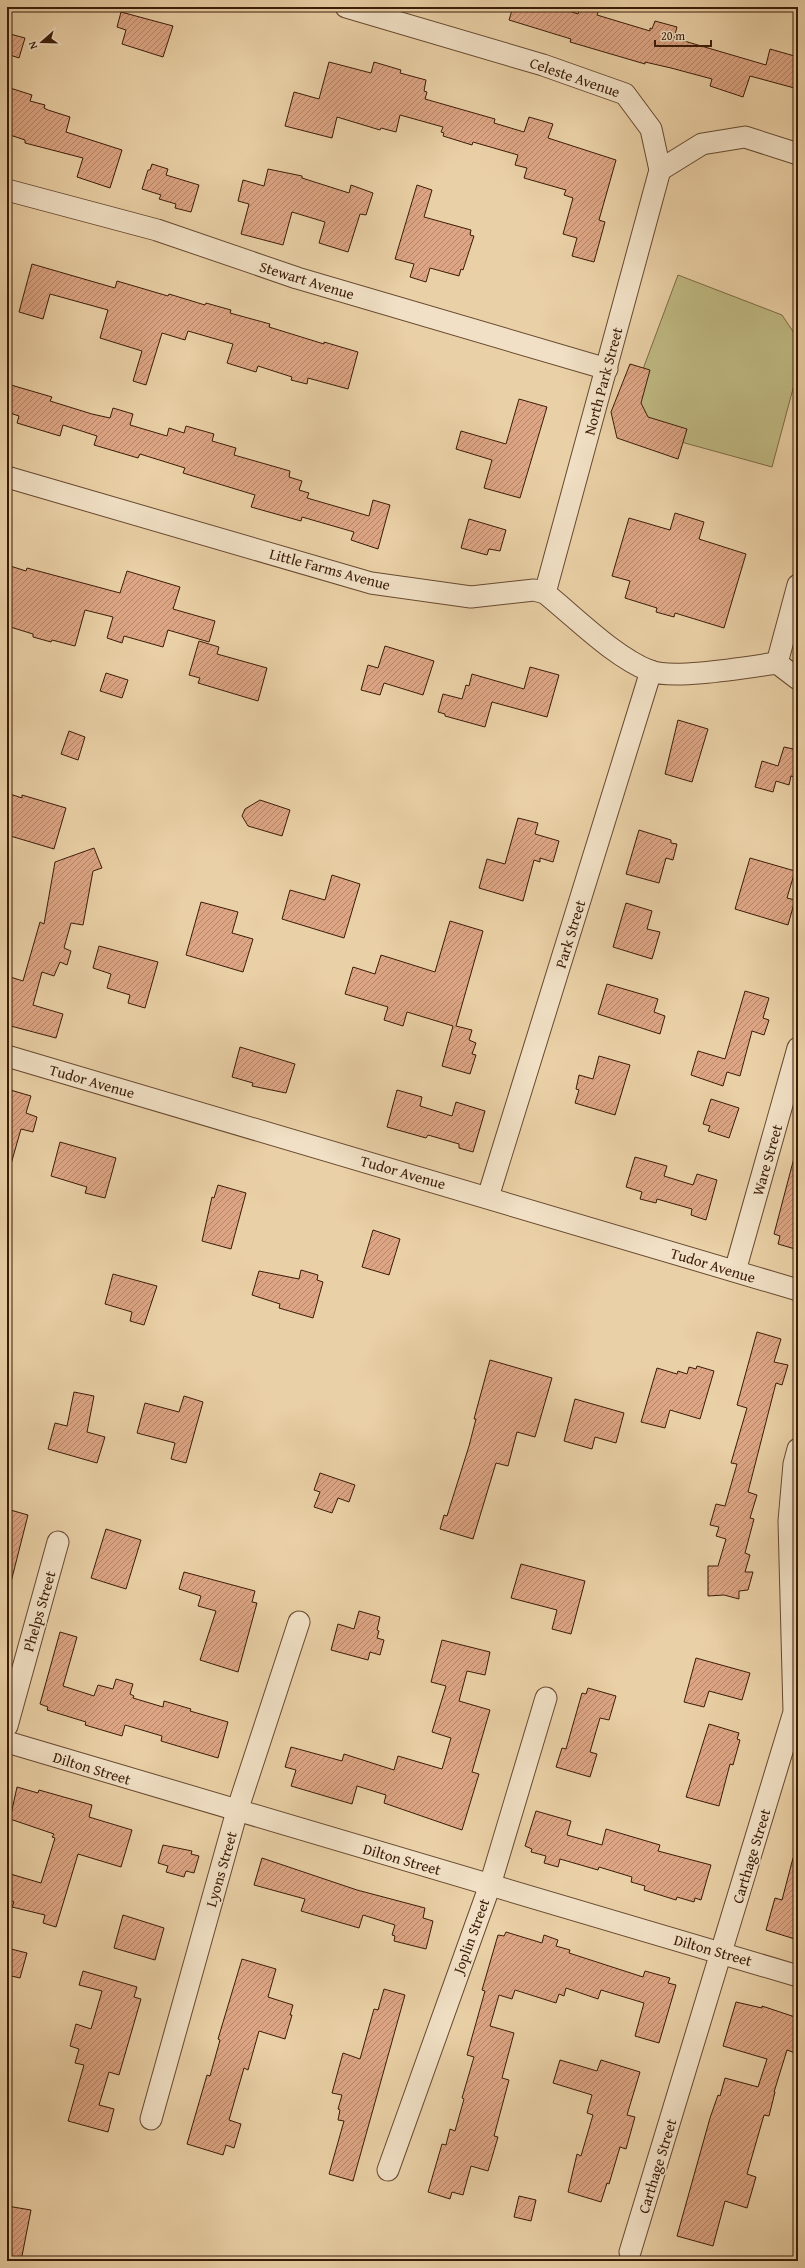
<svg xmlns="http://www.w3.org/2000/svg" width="805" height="2268" font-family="'Gentium Book Plus',serif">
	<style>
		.green { fill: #bfb982; stroke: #7d6a45 }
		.building { fill: url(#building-hatch); stroke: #3b1c08 }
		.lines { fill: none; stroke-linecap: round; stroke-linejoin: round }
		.street-casing { stroke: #674930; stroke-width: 23 }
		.street { stroke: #f1e0c5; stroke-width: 21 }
		.labels { text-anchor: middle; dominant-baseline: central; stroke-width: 3.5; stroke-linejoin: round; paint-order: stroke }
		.street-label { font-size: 15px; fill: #3b1c08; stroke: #f1e0c5 }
	</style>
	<defs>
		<pattern id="building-hatch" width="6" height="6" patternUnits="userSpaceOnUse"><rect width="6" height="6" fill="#dda584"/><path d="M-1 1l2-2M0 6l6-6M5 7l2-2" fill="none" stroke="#b4866a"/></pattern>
	</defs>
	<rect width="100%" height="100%" fill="#ead0a6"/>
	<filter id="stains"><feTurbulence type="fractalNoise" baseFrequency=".005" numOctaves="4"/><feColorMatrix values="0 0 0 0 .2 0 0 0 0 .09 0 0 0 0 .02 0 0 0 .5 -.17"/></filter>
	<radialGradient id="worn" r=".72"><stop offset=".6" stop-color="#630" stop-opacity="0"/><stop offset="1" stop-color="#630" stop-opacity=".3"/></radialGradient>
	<!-- green -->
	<polygon class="green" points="678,275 782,315 798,339 798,370 772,467 634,429 627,412"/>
	<!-- building -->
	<g class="building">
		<polygon points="513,7 556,7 578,14 580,7 600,7 597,15 650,31 650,28 652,29 655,21 677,27 674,38 766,65 770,49 798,57 798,89 750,76 743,97 710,86 712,79 671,68 645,62 645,64 570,42 571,39 509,20"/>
		<polygon points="121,12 173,26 163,57 122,44 126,30 117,27"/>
		<polygon points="10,34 25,38 19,58 7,54"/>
		<polygon points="329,62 371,73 374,62 401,70 400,73 426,80 424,91 427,92 425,99 495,119 494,123 524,132 529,117 553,124 548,138 616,160 599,220 605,222 594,262 572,256 577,238 563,234 573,198 564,195 566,190 524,178 527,168 515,165 518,155 473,142 472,145 443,136 444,133 441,132 443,127 400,115 396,132 381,128 380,130 337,117 332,138 285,126 294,92 319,99"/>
		<polygon points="7,87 32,95 30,101 45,105 44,108 48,110 70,117 66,132 122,150 110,188 77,177 83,158 25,143 25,140 7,134"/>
		<polygon points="152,164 168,169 166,175 199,185 191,212 175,208 176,204 159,199 161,195 142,189 148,170 150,170"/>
		<polygon points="268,169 302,176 302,178 349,193 351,185 373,193 366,215 360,214 348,252 319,243 325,222 292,212 283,245 241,234 249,204 238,201 243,180 264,186"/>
		<polygon points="417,185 432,190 424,217 471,230 470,235 474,236 463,270 461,269 459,276 430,268 426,282 410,277 414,264 395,259"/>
		<polygon points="32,264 115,288 117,281 168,296 169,294 205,305 206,303 231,310 230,313 270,324 269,327 324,344 324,342 358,352 348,389 308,378 307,384 291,380 292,377 258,366 256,372 227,363 233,344 188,331 185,340 162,333 146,385 133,381 142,351 100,338 108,310 50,294 43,319 19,312"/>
		<polygon points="630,364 650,370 641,403 648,417 687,429 678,459 617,438 611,412"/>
		<polygon points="11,385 52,397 50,401 92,414 110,418 113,408 133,414 130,425 167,436 169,428 184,433 186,426 214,434 212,441 236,448 234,455 290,471 289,477 302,481 299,490 309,493 307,498 369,516 373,500 390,505 378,549 351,540 354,532 302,517 301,521 251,507 255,495 183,473 185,468 140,454 138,458 94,445 97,436 63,425 60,436 17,423 19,416 7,412 7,397"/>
		<polygon points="519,399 547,407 520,498 484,488 492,460 456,449 461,431 506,444"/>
		<polygon points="675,513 704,522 699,539 746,554 724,628 675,613 674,617 656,612 657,608 625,598 630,581 612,576 629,518 670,530"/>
		<polygon points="469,519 506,530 500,551 489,549 487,555 461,548"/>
		<polygon points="7,565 26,571 27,568 120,593 127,571 180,587 173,609 215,621 209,642 168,630 163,647 124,636 122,643 107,638 113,617 85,610 75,646 52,640 51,642 33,637 33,634 7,626"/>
		<polygon points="199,641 219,647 217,654 267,668 258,701 198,683 200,678 189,675"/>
		<polygon points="385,646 434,661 423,695 384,683 380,695 361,690 368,665 378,668"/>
		<polygon points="530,667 559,675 547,717 492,702 485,727 445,716 445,714 438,712 443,694 462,699 466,685 469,686 472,674 524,689"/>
		<polygon points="106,673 128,680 122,698 100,691"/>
		<polygon points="678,720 708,729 692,782 665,774"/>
		<polygon points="69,731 85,737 78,760 61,754"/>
		<polygon points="784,747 798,750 798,778 791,776 789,785 776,781 773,792 755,787 762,761 778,766"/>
		<polygon points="7,793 22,798 22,795 66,808 54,849 7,835"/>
		<polygon points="260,800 290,810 282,836 248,826 242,816 245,809"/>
		<polygon points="518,818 538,823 535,834 559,841 553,862 540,858 540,862 534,860 523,901 479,888 487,859 505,864"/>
		<polygon points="639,830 671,840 671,843 677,844 673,860 666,858 659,883 626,874"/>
		<polygon points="94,848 102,868 93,871 83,925 71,923 64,948 71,951 67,965 60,962 54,976 42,972 33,1005 63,1014 56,1038 7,1025 7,976 23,981 40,922 44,924 55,862"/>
		<polygon points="750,858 795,871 787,898 795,900 788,925 735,909"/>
		<polygon points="332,875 360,884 344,938 282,919 290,890 325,900"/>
		<polygon points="201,902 238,912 232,933 253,939 243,972 186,955"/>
		<polygon points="626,903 652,911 647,929 660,932 652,959 613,947"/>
		<polygon points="450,921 483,931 456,1026 472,1030 469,1040 476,1043 472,1054 476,1055 470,1074 442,1066 453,1026 407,1012 403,1026 384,1020 388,1007 345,994 353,967 375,974 381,955 435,972"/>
		<polygon points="99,946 158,962 145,1008 128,1003 130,995 107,988 111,974 93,968"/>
		<polygon points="607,984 658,999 654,1012 665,1016 660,1034 598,1014"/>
		<polygon points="745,991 769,998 763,1018 769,1020 764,1035 752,1031 740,1076 727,1072 723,1086 691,1075 698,1051 725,1059"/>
		<polygon points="240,1047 295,1064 286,1093 252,1086 253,1083 232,1077"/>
		<polygon points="599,1056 630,1065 615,1115 575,1103 579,1090 576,1089 579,1075 593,1079"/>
		<polygon points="7,1089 31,1096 26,1113 37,1117 33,1132 21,1129 11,1164 7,1163"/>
		<polygon points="397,1090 422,1097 420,1106 452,1116 456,1102 485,1111 473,1152 459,1148 459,1144 428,1135 426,1138 387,1127"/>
		<polygon points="711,1099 739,1108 729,1138 708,1131 710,1126 703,1124"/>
		<polygon points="60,1142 116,1158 105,1198 85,1193 87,1187 51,1176"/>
		<polygon points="635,1157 667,1166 664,1176 693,1185 697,1174 717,1180 706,1220 691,1215 692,1209 657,1199 656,1203 640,1199 642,1192 626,1187"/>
		<polygon points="794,1158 798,1159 798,1238 795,1249 778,1244 780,1236 774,1234"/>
		<polygon points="218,1185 246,1193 231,1249 202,1241 212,1197 214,1198"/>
		<polygon points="373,1230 400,1239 389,1275 362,1267"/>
		<polygon points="301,1270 318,1275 317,1280 323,1282 313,1318 279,1308 280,1304 252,1295 259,1271 299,1279"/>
		<polygon points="113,1274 157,1286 144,1325 130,1321 132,1312 105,1304"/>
		<polygon points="757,1332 781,1339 774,1362 788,1365 782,1385 776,1383 748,1492 757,1495 750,1518 754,1519 745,1553 750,1555 745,1572 753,1572 748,1590 739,1591 739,1599 724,1595 708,1596 708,1566 718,1566 726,1539 716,1536 719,1527 710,1525 716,1504 725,1506 737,1464 731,1463 747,1408 737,1405"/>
		<polygon points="490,1360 552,1378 535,1437 517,1432 508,1466 496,1463 473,1539 440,1529 444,1515 447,1516 469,1446 476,1419 474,1419"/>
		<polygon points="697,1366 714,1371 700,1419 670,1410 665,1428 641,1422 657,1368 677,1374 678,1371 687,1374 689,1367 696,1369"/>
		<polygon points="74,1392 94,1396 87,1432 105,1437 97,1463 48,1449 55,1423 67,1426"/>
		<polygon points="184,1396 203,1402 186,1463 171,1459 175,1443 137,1433 145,1403 179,1412"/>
		<polygon points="575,1399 624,1413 616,1443 595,1437 592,1449 564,1441"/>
		<polygon points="320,1473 355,1485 349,1502 338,1498 332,1513 314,1507 320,1492 314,1490"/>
		<polygon points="7,1509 28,1515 11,1582 7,1581"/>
		<polygon points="106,1529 141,1540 126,1589 91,1578"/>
		<polygon points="521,1564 585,1581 571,1634 552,1629 557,1610 511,1598"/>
		<polygon points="184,1572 255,1591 252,1602 257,1603 238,1672 200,1660 216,1611 198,1606 201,1596 179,1589"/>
		<polygon points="359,1611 380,1617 377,1630 379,1631 377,1638 384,1640 380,1655 370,1652 368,1660 331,1650 338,1624 354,1629"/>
		<polygon points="60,1632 77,1637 63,1686 94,1696 98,1685 113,1689 116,1679 133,1684 130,1694 134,1696 133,1698 163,1707 164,1701 191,1709 190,1711 228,1722 218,1758 161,1741 162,1736 125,1725 122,1736 85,1725 86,1722 47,1710 48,1707 40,1704"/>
		<polygon points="442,1640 490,1652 485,1675 467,1671 459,1701 490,1710 472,1772 479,1774 462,1830 384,1803 386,1795 357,1786 352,1804 291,1786 296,1770 285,1767 291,1747 342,1761 344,1754 394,1770 398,1756 442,1769 451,1738 432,1732 446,1686 431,1682"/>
		<polygon points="696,1658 750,1673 742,1700 709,1691 704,1707 684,1702"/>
		<polygon points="588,1688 616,1696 609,1720 600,1718 590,1752 597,1754 590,1777 556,1767 562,1748 566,1749 582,1693 586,1694"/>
		<polygon points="709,1724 739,1733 737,1739 740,1740 733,1765 730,1764 719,1806 686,1797"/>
		<polygon points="17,1787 38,1793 39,1790 92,1805 89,1817 132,1830 121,1867 78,1854 56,1927 43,1923 45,1915 12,1907 14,1902 9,1900 11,1893 7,1892 7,1873 41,1883 55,1838 52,1837 54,1834 10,1819"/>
		<polygon points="536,1811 571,1821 567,1835 602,1845 606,1829 660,1845 658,1851 711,1865 701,1900 695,1898 694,1902 677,1897 676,1900 644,1890 645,1886 631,1882 632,1877 599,1867 598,1870 560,1859 558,1867 544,1863 546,1856 531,1852 532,1849 525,1846"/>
		<polygon points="163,1845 192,1851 191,1854 199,1856 194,1873 186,1871 184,1877 166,1872 168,1866 158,1863"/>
		<polygon points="262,1858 357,1890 425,1908 423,1918 433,1921 426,1949 394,1941 395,1936 392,1935 395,1925 363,1915 359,1928 301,1911 305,1899 254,1885"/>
		<polygon points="793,1858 798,1859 798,1940 766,1930 775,1898 782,1900"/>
		<polygon points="123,1915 164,1928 155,1960 114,1948"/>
		<polygon points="506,1932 542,1943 544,1935 558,1940 556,1946 570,1950 569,1953 643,1977 645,1971 670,1978 668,1983 676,1985 659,2043 635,2036 644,2003 601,1990 598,1999 566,1988 564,1996 559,1994 556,2003 515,1990 512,1999 499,1995 490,2026 514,2033 502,2078 509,2080 494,2136 498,2137 488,2171 471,2166 463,2195 452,2192 450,2199 428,2192 442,2144 446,2145 450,2129 455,2131 464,2099 462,2098 474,2057 467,2055 485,1991 482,1990 498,1935 504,1936"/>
		<polygon points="7,1948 27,1953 20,1978 7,1975"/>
		<polygon points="242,1959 276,1969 268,1997 293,2005 290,2015 292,2015 285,2039 259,2031 248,2070 244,2068 229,2120 241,2124 234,2148 226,2145 223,2155 187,2144 207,2075 210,2076 220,2040 218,2039"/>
		<polygon points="83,1971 137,1987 134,1997 141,1999 119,2075 109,2072 99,2105 114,2109 108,2132 68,2121 84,2065 75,2063 79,2049 70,2046 76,2024 91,2029 102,1991 79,1985"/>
		<polygon points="384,1989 405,1995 353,2181 329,2174 344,2121 338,2120 340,2110 338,2109 342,2095 332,2093 343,2053 360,2059 374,2009 378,2010"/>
		<polygon points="736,2002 762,2008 762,2006 798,2018 798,2054 787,2050 774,2092 775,2092 769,2116 764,2115 747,2174 756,2177 747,2208 725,2201 713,2246 677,2236 710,2118 718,2095 720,2096 725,2078 758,2087 767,2059 723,2046"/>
		<polygon points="560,2060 597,2071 601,2060 640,2072 627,2115 635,2117 626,2149 620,2147 609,2184 607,2183 601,2202 568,2192 577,2154 581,2156 593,2115 587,2113 592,2095 553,2083"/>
		<polygon points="519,2196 536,2200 531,2221 514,2217"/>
		<polygon points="7,2206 31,2210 21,2261 7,2261"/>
	</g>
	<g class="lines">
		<defs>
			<g id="street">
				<polyline points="346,7 543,65 625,94 651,129 660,170 545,593"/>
				<polyline points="660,170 702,144 745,137 798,154"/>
				<polyline points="7,190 157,230 297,278 607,369"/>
				<path d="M7,477L371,583L471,597L534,590L545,593C575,617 614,657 650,671C674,680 748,667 777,663L798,679"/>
				<polyline points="777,663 798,585"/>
				<polyline points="7,1056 798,1290"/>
				<polyline points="488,1197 651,671"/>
				<polyline points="735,1271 798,1048"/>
				<polyline points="7,1726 58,1542"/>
				<polyline points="7,1742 798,1976"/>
				<polyline points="151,2119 237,1811 299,1622"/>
				<polyline points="388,2170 490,1885 546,1698"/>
				<polyline points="630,2252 794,1712 789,1521 794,1464 798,1449"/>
			</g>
		</defs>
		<!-- street casing -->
		<use href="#street" class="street-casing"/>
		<!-- street -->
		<use href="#street" class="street"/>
	</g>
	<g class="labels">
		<!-- street labels -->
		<g class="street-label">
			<text transform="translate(575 77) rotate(19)">Celeste Avenue</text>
			<text transform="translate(307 280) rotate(17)">Stewart Avenue</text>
			<text transform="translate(603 381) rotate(-75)">North Park Street</text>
			<text transform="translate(330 569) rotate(15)">Little Farms Avenue</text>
			<text transform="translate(570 934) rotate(-73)">Park Street</text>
			<text transform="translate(92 1081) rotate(16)">Tudor Avenue</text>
			<text transform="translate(767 1160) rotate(-74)">Ware Street</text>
			<text transform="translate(403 1172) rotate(16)">Tudor Avenue</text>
			<text transform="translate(713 1265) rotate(17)">Tudor Avenue</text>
			<text transform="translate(39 1611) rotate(-74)">Phelps Street</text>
			<text transform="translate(92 1768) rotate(17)">Dilton Street</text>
			<text transform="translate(751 1856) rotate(-73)">Carthage Street</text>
			<text transform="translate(402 1859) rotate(16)">Dilton Street</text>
			<text transform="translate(221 1869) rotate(-74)">Lyons Street</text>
			<text transform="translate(471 1936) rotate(-70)">Joplin Street</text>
			<text transform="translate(713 1950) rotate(16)">Dilton Street</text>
			<text transform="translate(657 2166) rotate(-73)">Carthage Street</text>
		</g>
	</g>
	<!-- margin -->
	<rect width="805" height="2268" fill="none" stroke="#ead0a6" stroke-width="24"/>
	<rect x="8" y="8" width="789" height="2252" fill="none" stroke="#3b1c08" stroke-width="2"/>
	<rect x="12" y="12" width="781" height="2244" fill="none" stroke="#3b1c08"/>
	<!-- north arrow -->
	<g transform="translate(42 42) rotate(250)" stroke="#f1e0c5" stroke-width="3" paint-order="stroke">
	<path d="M0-3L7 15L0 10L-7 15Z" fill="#3b1c08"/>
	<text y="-6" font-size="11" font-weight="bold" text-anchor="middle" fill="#3b1c08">N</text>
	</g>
	<!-- scale -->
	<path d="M655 40v6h56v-6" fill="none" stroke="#3b1c08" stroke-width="2"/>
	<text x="661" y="40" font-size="12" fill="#3b1c08" stroke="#f1e0c5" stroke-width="3" paint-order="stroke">20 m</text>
	<rect width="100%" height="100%" filter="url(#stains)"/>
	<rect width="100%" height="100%" fill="url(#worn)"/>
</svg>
